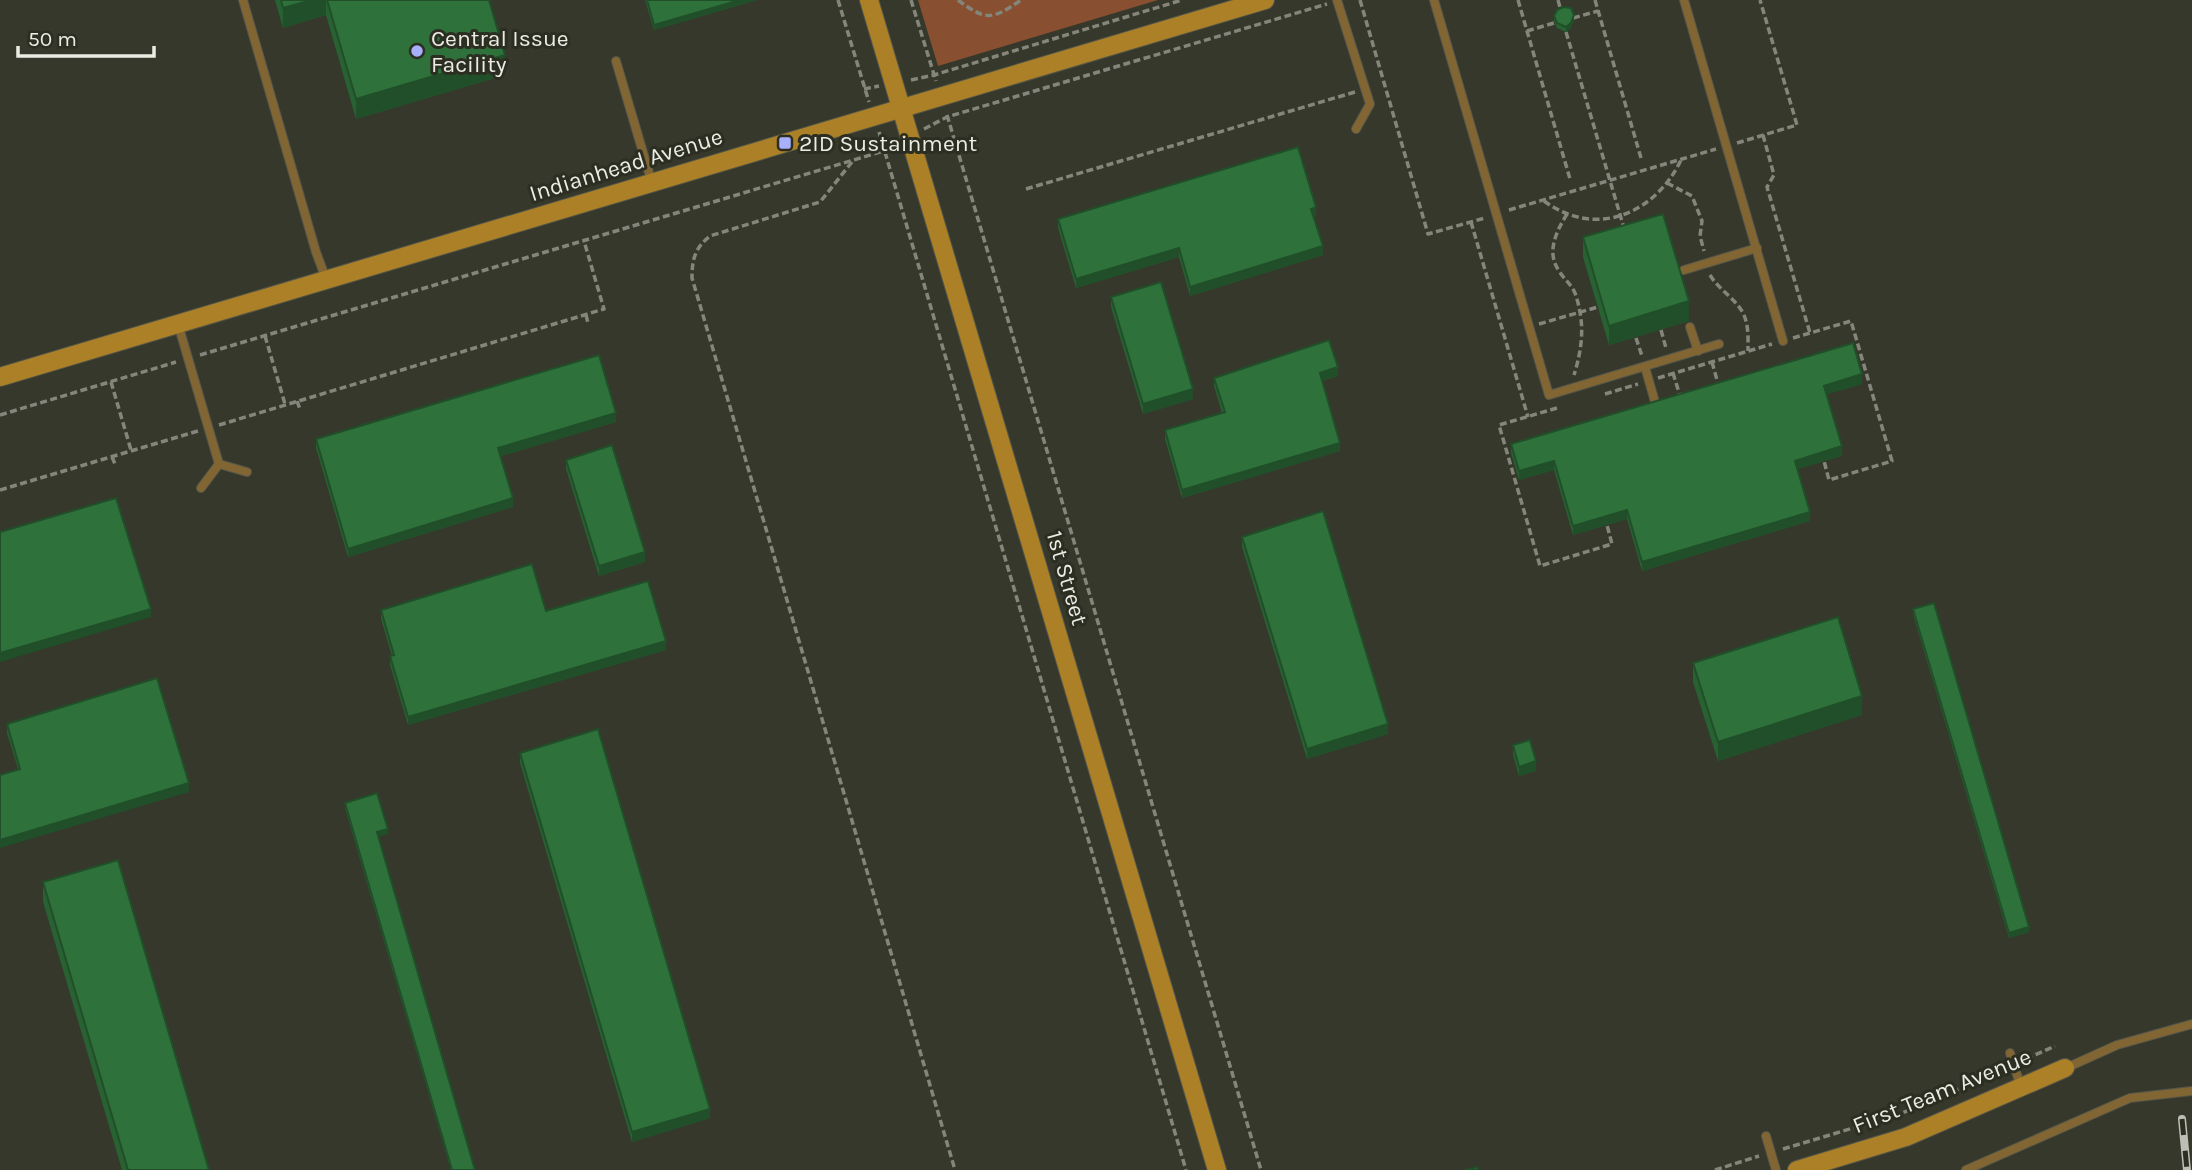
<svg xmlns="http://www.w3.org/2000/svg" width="2192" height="1170" font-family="Karla,sans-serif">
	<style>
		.green { fill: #885031 }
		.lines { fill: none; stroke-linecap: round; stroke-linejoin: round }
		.service-casing { stroke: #535549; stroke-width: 10 }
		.secondary-casing { stroke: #535549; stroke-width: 20 }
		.path { stroke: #84867b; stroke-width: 3.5; stroke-dasharray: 7 3.5; stroke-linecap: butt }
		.service { stroke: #816634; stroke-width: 8 }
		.secondary { stroke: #ab8026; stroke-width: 18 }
		.rail-casing { stroke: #bdbeb5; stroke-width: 8 }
		.rail { stroke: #2c2e22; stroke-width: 5; stroke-dasharray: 16; stroke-linecap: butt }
		.wall { fill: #286132 }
		.shaded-wall { fill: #204f29 }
		.building { fill: #2e713a; stroke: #204f29; stroke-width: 2 }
		.poi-dot { fill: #a8b0fc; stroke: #2c2e22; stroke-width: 2.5 }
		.labels { text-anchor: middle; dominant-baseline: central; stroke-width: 6; stroke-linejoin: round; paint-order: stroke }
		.poi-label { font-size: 23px; fill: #ebece4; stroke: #2c2e22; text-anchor: start }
		.street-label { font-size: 23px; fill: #ebece4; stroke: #2c2e22 }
	</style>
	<rect width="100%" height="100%" fill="#36382b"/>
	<!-- green -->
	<polygon class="green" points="918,0 1158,0 938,66"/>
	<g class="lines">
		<defs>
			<g id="service">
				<polyline points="243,0 316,252 326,279"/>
				<polyline points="1337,0 1370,104 1356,129"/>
				<polyline points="1434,0 1549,395 1719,344"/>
				<polyline points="1684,0 1783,341"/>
				<polyline points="616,61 652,183"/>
				<polyline points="1684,270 1757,248"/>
				<polyline points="178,324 219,464"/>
				<polyline points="1690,327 1698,351"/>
				<polyline points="1645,367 1655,402"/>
				<polyline points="201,488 219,464 247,472"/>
				<polyline points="2010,1053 2021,1087"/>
				<polyline points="2066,1068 2117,1045 2192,1024"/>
				<polyline points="1766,1136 1776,1170"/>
				<polyline points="1966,1170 2130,1098 2192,1091"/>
			</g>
			<g id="secondary">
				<polyline points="869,0 1217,1170"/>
				<polyline points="0,377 1265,0"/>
				<polyline points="1797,1170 1906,1137 2065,1068"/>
			</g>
		</defs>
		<!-- service casing -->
		<use href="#service" class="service-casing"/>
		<!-- secondary casing -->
		<use href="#secondary" class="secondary-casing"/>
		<!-- path -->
		<g class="path">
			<polyline points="838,0 869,102"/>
			<polyline points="911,0 936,81"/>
			<path d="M958,0C986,21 992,20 1021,0"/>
			<polyline points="1360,0 1428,234 1485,218"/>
			<polyline points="1518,0 1570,179"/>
			<polyline points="1558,0 1561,11"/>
			<polyline points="1595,0 1641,158"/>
			<polyline points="1573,18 1598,11"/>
			<polyline points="1527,31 1554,23"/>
			<polyline points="1566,32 1624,228"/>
			<polyline points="911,80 934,75 1182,0"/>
			<polyline points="864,89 879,86"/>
			<polyline points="947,115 1261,1170"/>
			<polyline points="924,129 947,117 1327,4"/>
			<polyline points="879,132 1186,1170"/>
			<polyline points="1763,135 1774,175 1767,187 1810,333"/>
			<polyline points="1737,143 1797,125 1760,0"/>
			<path d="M852,162L820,202L710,236C695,248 692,259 692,278L955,1170"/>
			<polyline points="1667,183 1692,196 1702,221 1700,236 1704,251"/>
			<polyline points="1026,189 1355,92"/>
			<path d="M1544,201C1596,239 1655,214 1681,160"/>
			<polyline points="1509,210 1716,149"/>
			<path d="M1567,214C1556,232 1546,252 1559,271C1564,279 1571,284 1575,293C1585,322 1583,346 1574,375"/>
			<polyline points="1471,222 1528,417"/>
			<path d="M1710,275C1719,290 1735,298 1743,313C1749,325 1748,339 1748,351"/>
			<polyline points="586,315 588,323"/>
			<polyline points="1539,324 1598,307"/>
			<polyline points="1661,330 1666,348"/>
			<polyline points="265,336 285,404"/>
			<polyline points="1636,338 1642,356"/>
			<polyline points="1793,338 1851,321 1892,461 1829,480 1824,461"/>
			<polyline points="200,355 884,151 896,145"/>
			<polyline points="1712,362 1719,387"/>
			<polyline points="1673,373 1681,399"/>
			<polyline points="1658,378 1772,344"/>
			<polyline points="111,382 131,450"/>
			<polyline points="1605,394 1638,384"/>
			<polyline points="297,401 300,409"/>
			<polyline points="1557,408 1499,425 1540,566 1612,544 1607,525"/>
			<polyline points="0,415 176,362"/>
			<polyline points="219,425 604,309 584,241"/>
			<polyline points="112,457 115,464"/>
			<polyline points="0,490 198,431"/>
			<polyline points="2026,1059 2055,1046"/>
			<polyline points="1783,1149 1900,1114 2003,1070"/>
			<polyline points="1715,1170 1759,1156"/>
		</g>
		<!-- service -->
		<use href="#service" class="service"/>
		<!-- secondary -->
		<use href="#secondary" class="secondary"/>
		<defs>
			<polyline id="rail" points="2182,1119 2187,1170"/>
		</defs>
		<!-- rail casing -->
		<use href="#rail" class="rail-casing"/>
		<!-- rail -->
		<use href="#rail" class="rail"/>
	</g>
	<!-- wall -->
	<g class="wall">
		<polygon points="275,0 489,0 505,75 356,119 326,15 283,28"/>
		<polygon points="645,0 757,0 654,30"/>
		<polygon points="1554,16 1574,20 1571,28 1566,32 1557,28 1554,21"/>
		<polygon points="1316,216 1314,217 1323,255 1190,296 1179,257 1076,288 1058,228 1058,219"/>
		<polygon points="1583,237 1689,321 1609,345 1583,257"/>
		<polygon points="1111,297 1193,399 1143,414 1111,307"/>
		<polygon points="1338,376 1322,381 1340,451 1182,498 1165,439 1165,430 1222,413 1214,386 1214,378"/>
		<polygon points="1862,384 1827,394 1842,456 1797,469 1810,521 1642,571 1627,519 1573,535 1554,470 1519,480 1511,453 1511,444"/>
		<polygon points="616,422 501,456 513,507 348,557 316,448 316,439"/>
		<polygon points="566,460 645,562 599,576 566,469"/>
		<polygon points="1242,537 1388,734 1307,759 1242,547"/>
		<polygon points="1913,609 2029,932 2009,938 1913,614"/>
		<polygon points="381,610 546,611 666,650 408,725 390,665 390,656 392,656 381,619"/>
		<polygon points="1693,663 1862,715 1718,761 1693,682"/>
		<polygon points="7,724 189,792 18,769 7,733"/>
		<polygon points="1513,745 1536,771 1519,776 1513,755"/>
		<polygon points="520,753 710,1118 632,1142 520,763"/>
		<polygon points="345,803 388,834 378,836 475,1170 451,1170 345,808"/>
		<polygon points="43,882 209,1170 122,1170 43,902"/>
	</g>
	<!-- shaded-wall -->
	<g class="shaded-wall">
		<polygon points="312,0 326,0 326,15 283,28 283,8"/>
		<polygon points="740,0 757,0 654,30 654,25"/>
		<polygon points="1574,15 1574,20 1571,28 1566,32 1566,27"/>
		<polygon points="505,55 505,75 356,119 356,99"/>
		<polygon points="1316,207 1316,216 1311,218 1311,209"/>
		<polygon points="1323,246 1323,255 1190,296 1190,287"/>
		<polygon points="1179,248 1179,257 1076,288 1076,279"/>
		<polygon points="1689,301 1689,321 1609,345 1609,326"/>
		<polygon points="1338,367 1338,376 1320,381 1320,373"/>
		<polygon points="1862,374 1862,384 1824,395 1824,386"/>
		<polygon points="1193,389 1193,399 1143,414 1143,404"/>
		<polygon points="616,413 616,422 498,457 498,448"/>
		<polygon points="1340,443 1340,451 1182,498 1182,490"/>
		<polygon points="1842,446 1842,456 1795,470 1795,461"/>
		<polygon points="1554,461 1554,470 1519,480 1519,471"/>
		<polygon points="513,498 513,507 348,557 348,549"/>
		<polygon points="1627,510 1627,519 1573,535 1573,526"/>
		<polygon points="1810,512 1810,521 1642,571 1642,562"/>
		<polygon points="645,552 645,562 599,576 599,566"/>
		<polygon points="151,609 151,617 0,662 0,653"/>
		<polygon points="666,641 666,650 408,725 408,717"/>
		<polygon points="1862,696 1862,715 1718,761 1718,742"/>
		<polygon points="1388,724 1388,734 1307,759 1307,749"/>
		<polygon points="1536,761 1536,771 1519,776 1519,767"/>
		<polygon points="189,783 189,792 0,848 0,840"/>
		<polygon points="388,829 388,834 377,837 377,832"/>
		<polygon points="2029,927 2029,932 2009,938 2009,933"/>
		<polygon points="710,1109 710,1118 632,1142 632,1132"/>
	</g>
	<!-- building -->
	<g class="building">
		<polygon points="281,0 312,0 283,8"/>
		<polygon points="327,0 489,0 505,55 356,99"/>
		<polygon points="647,0 740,0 654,25"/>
		<polygon points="1563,7 1571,8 1574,15 1571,23 1566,27 1557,23 1554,16 1557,10"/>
		<polygon points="1298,147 1316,207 1311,209 1323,246 1190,287 1179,248 1076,279 1058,219"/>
		<polygon points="1663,214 1689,301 1609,326 1583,237"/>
		<polygon points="1161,282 1193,389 1143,404 1111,297"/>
		<polygon points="1329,340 1338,367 1320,373 1340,443 1182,490 1165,430 1225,412 1214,378"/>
		<polygon points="1853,343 1862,374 1824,386 1842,446 1795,461 1810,512 1642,562 1627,510 1573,526 1554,461 1519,471 1511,444"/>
		<polygon points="599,355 616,413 498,448 513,498 348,549 316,439"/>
		<polygon points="612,445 645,552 599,566 566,460"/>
		<polygon points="116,498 151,609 0,653 0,532"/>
		<polygon points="1323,511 1388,724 1307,749 1242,537"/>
		<polygon points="532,564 546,611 648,581 666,641 408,717 390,656 394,655 381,610"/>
		<polygon points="1934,603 2029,927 2009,933 1913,609"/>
		<polygon points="1838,617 1862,696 1718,742 1693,663"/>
		<polygon points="157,678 189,783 0,840 0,775 20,769 7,724"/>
		<polygon points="598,729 710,1109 632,1132 520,753"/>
		<polygon points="1530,740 1536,761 1519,767 1513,745"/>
		<polygon points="377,793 388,829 377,832 475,1170 452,1170 345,803"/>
		<polygon points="118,860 209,1170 128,1170 43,882"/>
		<polygon points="1477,1167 1478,1170 1465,1170"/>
	</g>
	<!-- markers -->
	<g class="poi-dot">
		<circle cx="417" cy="51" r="7"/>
		<rect x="778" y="136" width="14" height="14" rx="3.5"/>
	</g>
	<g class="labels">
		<!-- poi labels -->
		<g class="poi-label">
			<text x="431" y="38">Central Issue<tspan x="431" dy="26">Facility</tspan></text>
			<text x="799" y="143">2ID Sustainment</text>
		</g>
		<!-- street labels -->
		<g class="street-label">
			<text transform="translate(626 165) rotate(-17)">Indianhead Avenue</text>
			<text transform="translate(1067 578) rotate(74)">1st Street</text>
			<text transform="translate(1942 1091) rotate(-22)">First Team Avenue</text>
		</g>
	</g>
	<!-- scale -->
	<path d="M18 46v10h136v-10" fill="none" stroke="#ebece4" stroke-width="3.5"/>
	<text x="28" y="46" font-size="21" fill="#ebece4" stroke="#2c2e22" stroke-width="5" paint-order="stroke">50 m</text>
</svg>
